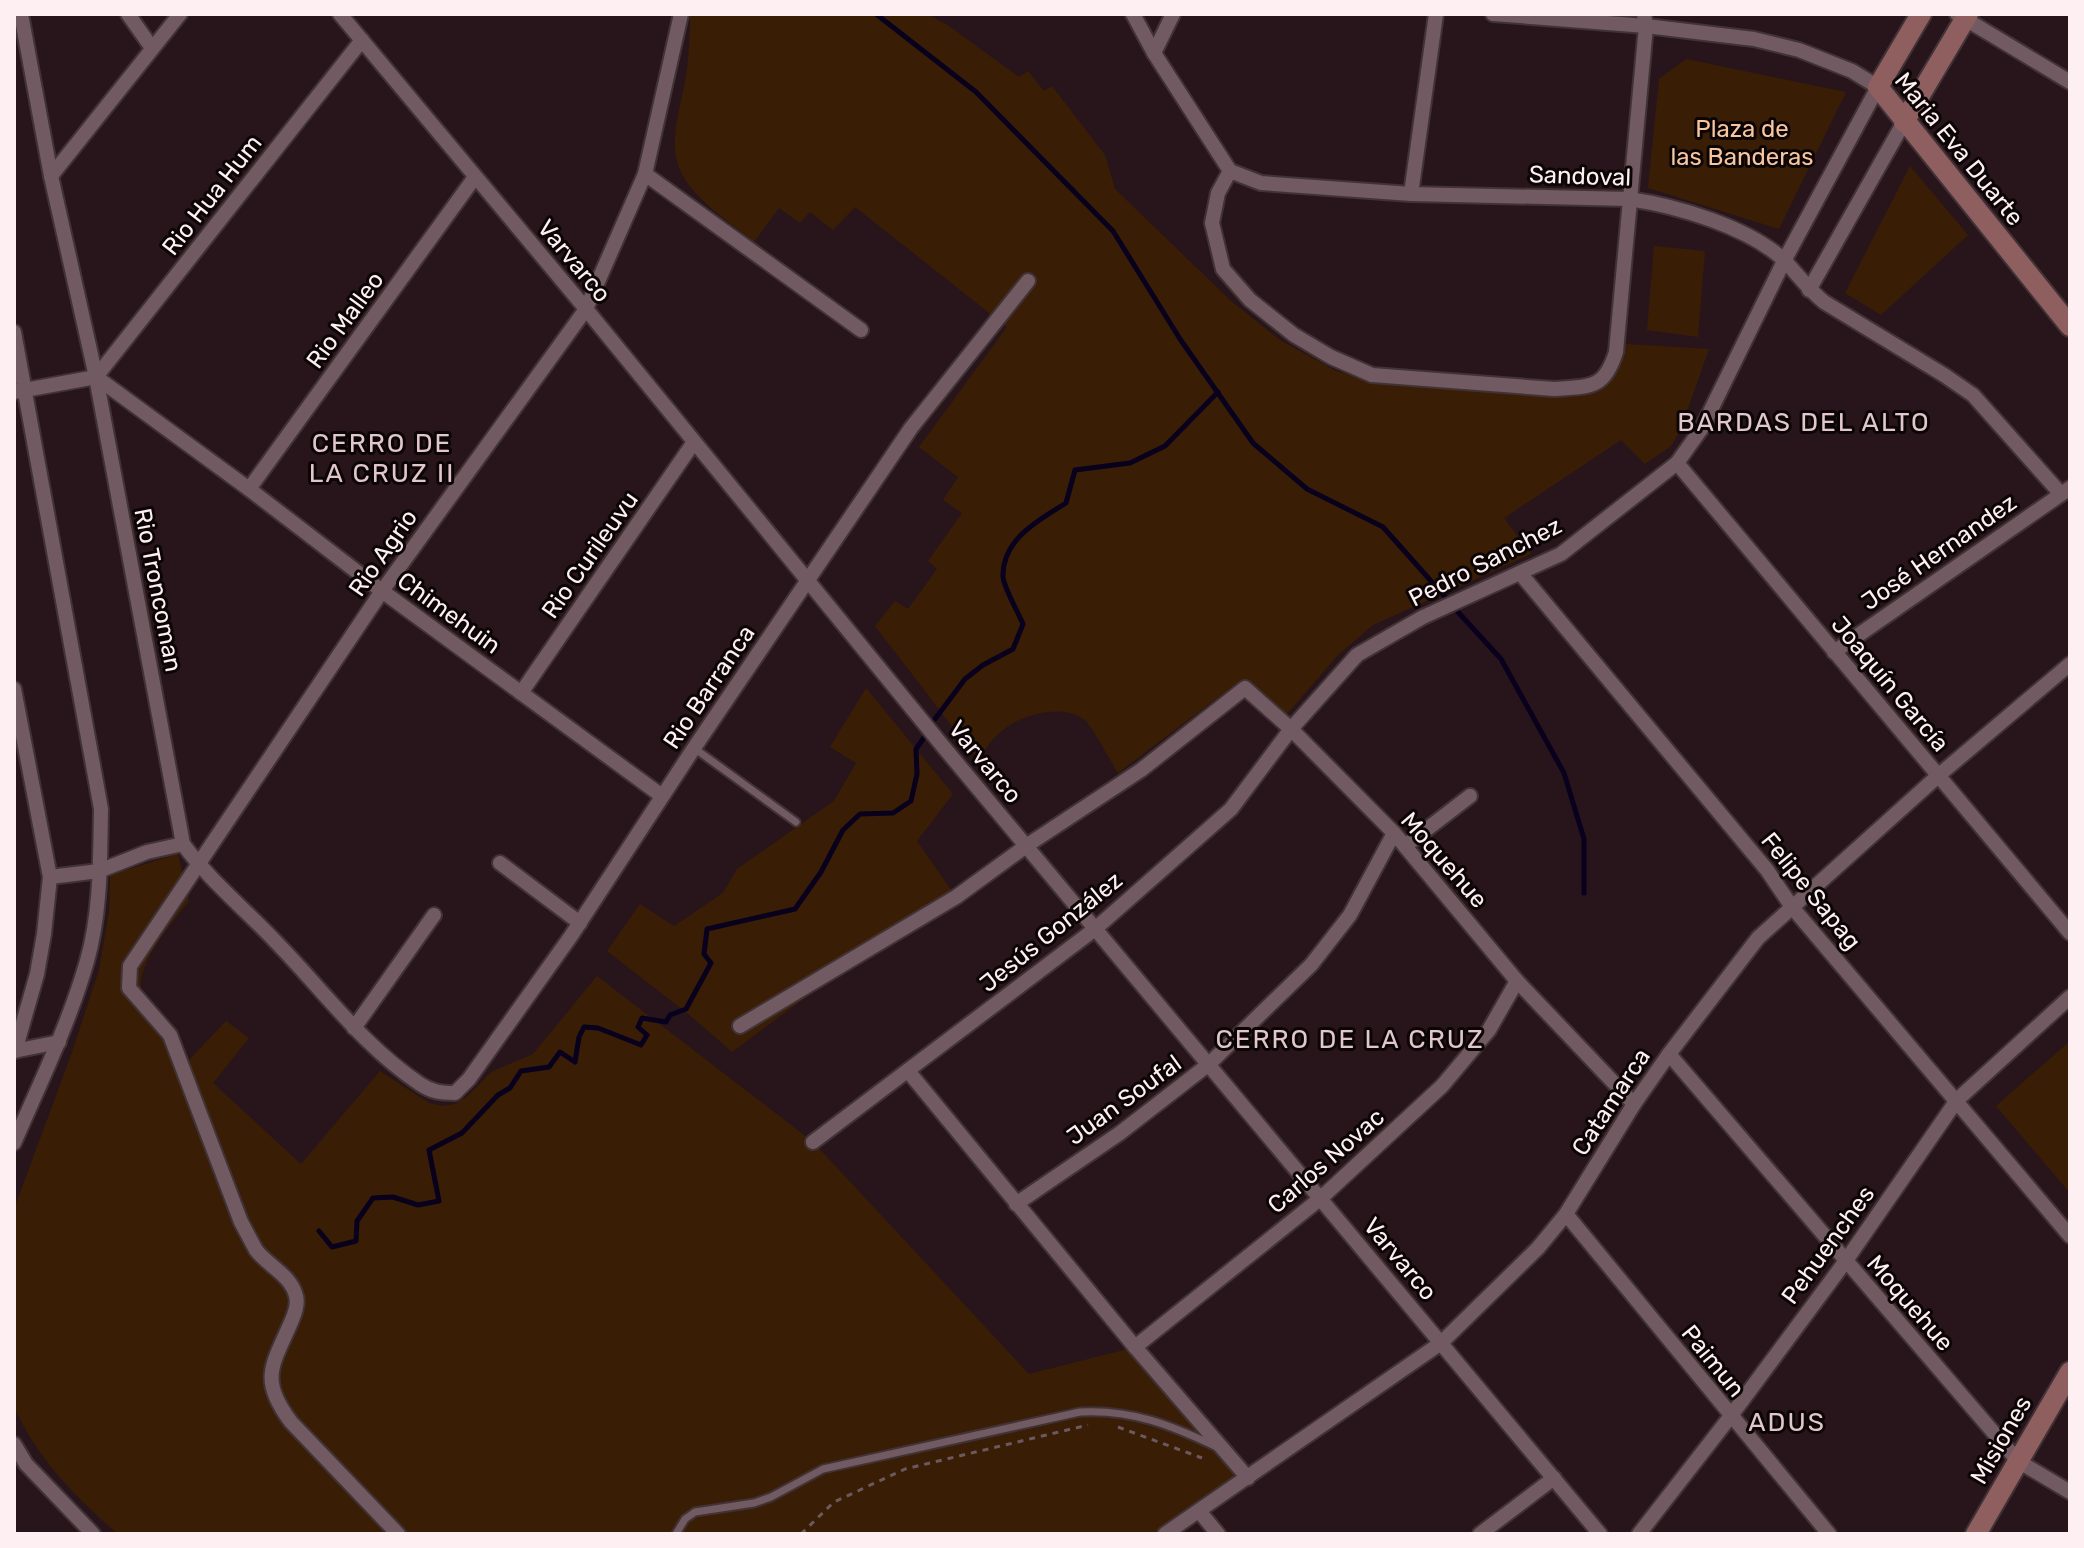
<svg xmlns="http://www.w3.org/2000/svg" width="2084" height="1548" font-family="Rubik,sans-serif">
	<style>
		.green { fill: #391e05 }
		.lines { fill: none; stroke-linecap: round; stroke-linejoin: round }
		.stream { stroke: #09001d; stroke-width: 5 }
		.service-casing { stroke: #403235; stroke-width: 11 }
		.minor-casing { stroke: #403235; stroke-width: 18 }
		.secondary-casing { stroke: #403235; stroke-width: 24 }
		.path { stroke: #6b595f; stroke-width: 3; stroke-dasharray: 6 6; stroke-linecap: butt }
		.service { stroke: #715a61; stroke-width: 7 }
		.minor { stroke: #715a61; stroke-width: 14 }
		.secondary { stroke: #8f5f60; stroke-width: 20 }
		.labels { text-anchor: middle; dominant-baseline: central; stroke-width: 6; stroke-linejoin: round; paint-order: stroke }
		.park-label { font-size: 24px; fill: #f7c69f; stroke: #0c0506 }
		.street-label { font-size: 24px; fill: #feeff3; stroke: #0c0506 }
		.neighbourhood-label { font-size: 26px; letter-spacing: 2px; fill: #e1c6cd; stroke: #0c0506 }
	</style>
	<rect width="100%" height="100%" fill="#28151b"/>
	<!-- green -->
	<g class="green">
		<path d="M690,14H927L949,26L1019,77L1028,71L1044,91L1052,86L1105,155L1115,189L1231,301L1280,340L1336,371L1375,382L1561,396C1600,394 1618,385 1625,344L1709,349L1680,431L1671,446L1645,464L1621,440L1504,518L1531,554L1373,625L1338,655L1286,715L1252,682L1241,680L1118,773C1111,762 1092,726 1085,720C1063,703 1021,714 1002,731C992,738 985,750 978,760L875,626L895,601L908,609L937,569L928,561L962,513L943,500L958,477L919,447L1007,327L855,207L833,230L810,212L800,223L779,208L754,242C729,221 698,203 682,174C665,144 683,102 687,70C689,51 690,33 690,14Z"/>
		<polygon points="1686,59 1846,92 1779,229 1648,188 1659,79"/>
		<polygon points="1910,166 1968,235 1881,315 1845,293"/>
		<polygon points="1654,246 1705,251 1698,337 1647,330"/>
		<polygon points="866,688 953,794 917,841 951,890 732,1052 692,1017 607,951 640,904 674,926 723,893 737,869 834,801 856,763 830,747"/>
		<path d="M178,854L189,901C174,921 125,975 146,999C152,1007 162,1012 169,1021C178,1032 183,1046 189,1060L226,1021L249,1038L213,1083L301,1164L380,1071L429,1103L442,1106L455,1104L468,1096L491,1072L533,1054L597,976L813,1142L1029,1374L1128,1349L1241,1476L1155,1534H118C75,1497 38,1459 14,1407V1209L71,1055L99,970L109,911L110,875Z"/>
		<polygon points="2070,1041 2070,1193 1996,1106"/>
	</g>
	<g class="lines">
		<!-- stream -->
		<g class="stream">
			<polyline points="876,14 976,92 1113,231 1180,339 1253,443 1307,489 1383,527 1447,599"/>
			<polyline points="1458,612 1501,659 1564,773 1584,839 1584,893"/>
			<path d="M935,719L965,679L983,665L1013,649L1023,624C1018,612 1004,588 1003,577C1002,539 1039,520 1066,503L1075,470L1130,463L1165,446L1218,392"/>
			<polyline points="319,1231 332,1247 356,1241 357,1221 373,1198 393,1197 418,1205 439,1201 429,1150 462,1133 498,1095 510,1088 521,1071 549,1067 560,1052 575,1062 579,1037 584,1027 598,1028 641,1045 647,1035 638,1027 642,1018 666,1022 670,1015 686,1009 711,963 704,954 707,929 795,909 821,872 843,830 860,814 893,813 911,801 917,774 916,749 923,739"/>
		</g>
		<defs>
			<g id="service">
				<polyline points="694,748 796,822"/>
				<path d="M676,1534L685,1519L695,1512L754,1503L771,1497L823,1469L1080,1412C1131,1409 1171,1425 1217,1447"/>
			</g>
			<g id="minor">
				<path d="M21,14L51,176L96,377L183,844C210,881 245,909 276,942C323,990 363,1046 420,1084C432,1092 441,1093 455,1093L469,1079L571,936L694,748L911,428L1028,281"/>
				<polyline points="128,14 152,48"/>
				<polyline points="340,14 586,309 946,750 1600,1534"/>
				<path d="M1133,14L1154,53L1230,171L1261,183L1411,194L1629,199C1677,206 1749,227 1785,261C1798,275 1809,290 1824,302L1944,375L1973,395L2061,494"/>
				<polyline points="1957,14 2070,82"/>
				<polyline points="1154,53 1173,14"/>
				<path d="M1230,171L1218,193L1212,223L1223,269L1250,300L1294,335L1331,357L1372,375L1554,389C1590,386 1604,390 1616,352L1646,26L1644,14"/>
				<polyline points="645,174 861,330"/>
				<polyline points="51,176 180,14"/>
				<polyline points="1411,194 1436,14"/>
				<polyline points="1809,290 1904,122"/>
				<path d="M14,332L101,809C100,859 101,912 87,961C69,1024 40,1083 14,1143"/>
				<polyline points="96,377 249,489 382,591 662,796"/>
				<polyline points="96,377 362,40"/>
				<polyline points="14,392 96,377"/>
				<polyline points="1677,463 2070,933"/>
				<polyline points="249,489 475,177"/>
				<polyline points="1520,573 1767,870 1792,907 2070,1236"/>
				<polyline points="1834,652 2070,488"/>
				<polyline points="14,689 50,877 44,934 37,974 15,1051"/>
				<polyline points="521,693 694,442"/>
				<polyline points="1405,846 1470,796"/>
				<polyline points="500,863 580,923"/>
				<polyline points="50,877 99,871 147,852 183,844"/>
				<polyline points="740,1026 956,897 1026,846 1141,770 1245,688 1291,729 1394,833 1517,981 1634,1104"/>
				<polyline points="354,1028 434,915"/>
				<polyline points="14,1051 59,1042"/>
				<polyline points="1669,1054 2018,1461 2070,1492"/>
				<polyline points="908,1071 1135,1347 1248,1478"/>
				<polyline points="813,1142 1095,929 1231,809 1291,729 1357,655 1423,617 1561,554 1677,463 1702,428 1784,261 1878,87 1852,71 1799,50 1754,39 1646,26 1493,14"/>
				<polyline points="1016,1204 1120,1133 1209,1064 1311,965 1350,915 1394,833"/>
				<polyline points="1566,1214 1829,1534"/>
				<polyline points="1135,1347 1321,1198 1442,1086 1489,1030 1517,981"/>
				<polyline points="14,1444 26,1464 93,1534"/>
				<polyline points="1199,1511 1218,1534"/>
				<path d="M398,1534L291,1422C258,1378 273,1365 292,1320C295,1313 298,1303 296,1296C291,1275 268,1266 256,1250C251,1241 246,1231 241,1222L170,1035L129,988L130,966L382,591L586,309L645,174L681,14"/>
				<polyline points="1165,1534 1441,1343 1538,1248 1566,1214 1634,1104 1669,1054 1758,938 1939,775 2070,664"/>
				<polyline points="1480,1534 1554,1478"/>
				<polyline points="1639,1534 1730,1417 1845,1262 1957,1100 2070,997"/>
			</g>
			<g id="secondary">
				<polyline points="1921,14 1878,87 2070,326"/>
				<polyline points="1904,122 1968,14"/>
				<polyline points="1976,1534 2070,1372"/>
			</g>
		</defs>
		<!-- service casing -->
		<use href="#service" class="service-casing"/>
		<!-- minor casing -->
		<use href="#minor" class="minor-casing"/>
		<!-- secondary casing -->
		<use href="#secondary" class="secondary-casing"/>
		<!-- path -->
		<g class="path">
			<polyline points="1118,1427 1202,1458"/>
			<polyline points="801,1534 834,1502 905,1469 1088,1425"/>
		</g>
		<!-- service -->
		<use href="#service" class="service"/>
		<!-- minor -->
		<use href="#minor" class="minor"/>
		<!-- secondary -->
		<use href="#secondary" class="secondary"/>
	</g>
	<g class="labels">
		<!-- park labels -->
		<g class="park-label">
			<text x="1742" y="129">Plaza de<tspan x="1742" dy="28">las Banderas</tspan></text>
		</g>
		<!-- street labels -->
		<g class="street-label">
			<text transform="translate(1959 149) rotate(51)">Maria Eva Duarte</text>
			<text transform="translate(1580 176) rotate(2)">Sandoval</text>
			<text transform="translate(212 195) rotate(-52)">Rio Hua Hum</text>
			<text transform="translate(574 261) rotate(50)">Varvarco</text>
			<text transform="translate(345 320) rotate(-54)">Rio Malleo</text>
			<text transform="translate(1939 552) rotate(-35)">José Hernandez</text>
			<text transform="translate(383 553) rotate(-55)">Rio Agrio</text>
			<text transform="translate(590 555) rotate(-55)">Rio Curileuvu</text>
			<text transform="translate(1485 562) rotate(-27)">Pedro Sanchez</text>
			<text transform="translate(158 590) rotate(79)">Rio Troncoman</text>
			<text transform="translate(449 613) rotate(36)">Chimehuin</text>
			<text transform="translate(1890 684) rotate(50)">Joaquín García</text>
			<text transform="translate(709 687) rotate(-56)">Rio Barranca</text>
			<text transform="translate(985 762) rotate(50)">Varvarco</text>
			<text transform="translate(1444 860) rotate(49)">Moquehue</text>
			<text transform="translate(1811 891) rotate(51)">Felipe Sapag</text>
			<text transform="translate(1051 932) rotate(-39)">Jesús González</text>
			<text transform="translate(1124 1100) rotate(-36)">Juan Soufal</text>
			<text transform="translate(1611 1102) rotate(-57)">Catamarca</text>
			<text transform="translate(1326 1161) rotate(-41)">Carlos Novac</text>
			<text transform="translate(1828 1245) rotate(-54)">Pehuenches</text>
			<text transform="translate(1400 1259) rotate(50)">Varvarco</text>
			<text transform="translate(1910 1303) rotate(49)">Moquehue</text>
			<text transform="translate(1713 1361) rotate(51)">Paimun</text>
			<text transform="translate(2001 1440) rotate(-60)">Misiones</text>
		</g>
		<!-- neighbourhood labels -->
		<g class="neighbourhood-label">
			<text x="1804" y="422">BARDAS DEL ALTO</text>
			<text x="382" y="443">CERRO DE<tspan x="382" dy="30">LA CRUZ II</tspan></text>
			<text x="1350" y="1039">CERRO DE LA CRUZ</text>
			<text x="1787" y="1422">ADUS</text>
		</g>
	</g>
	<!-- border -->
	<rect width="2084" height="1548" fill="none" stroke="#feeff3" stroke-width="32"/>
</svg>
